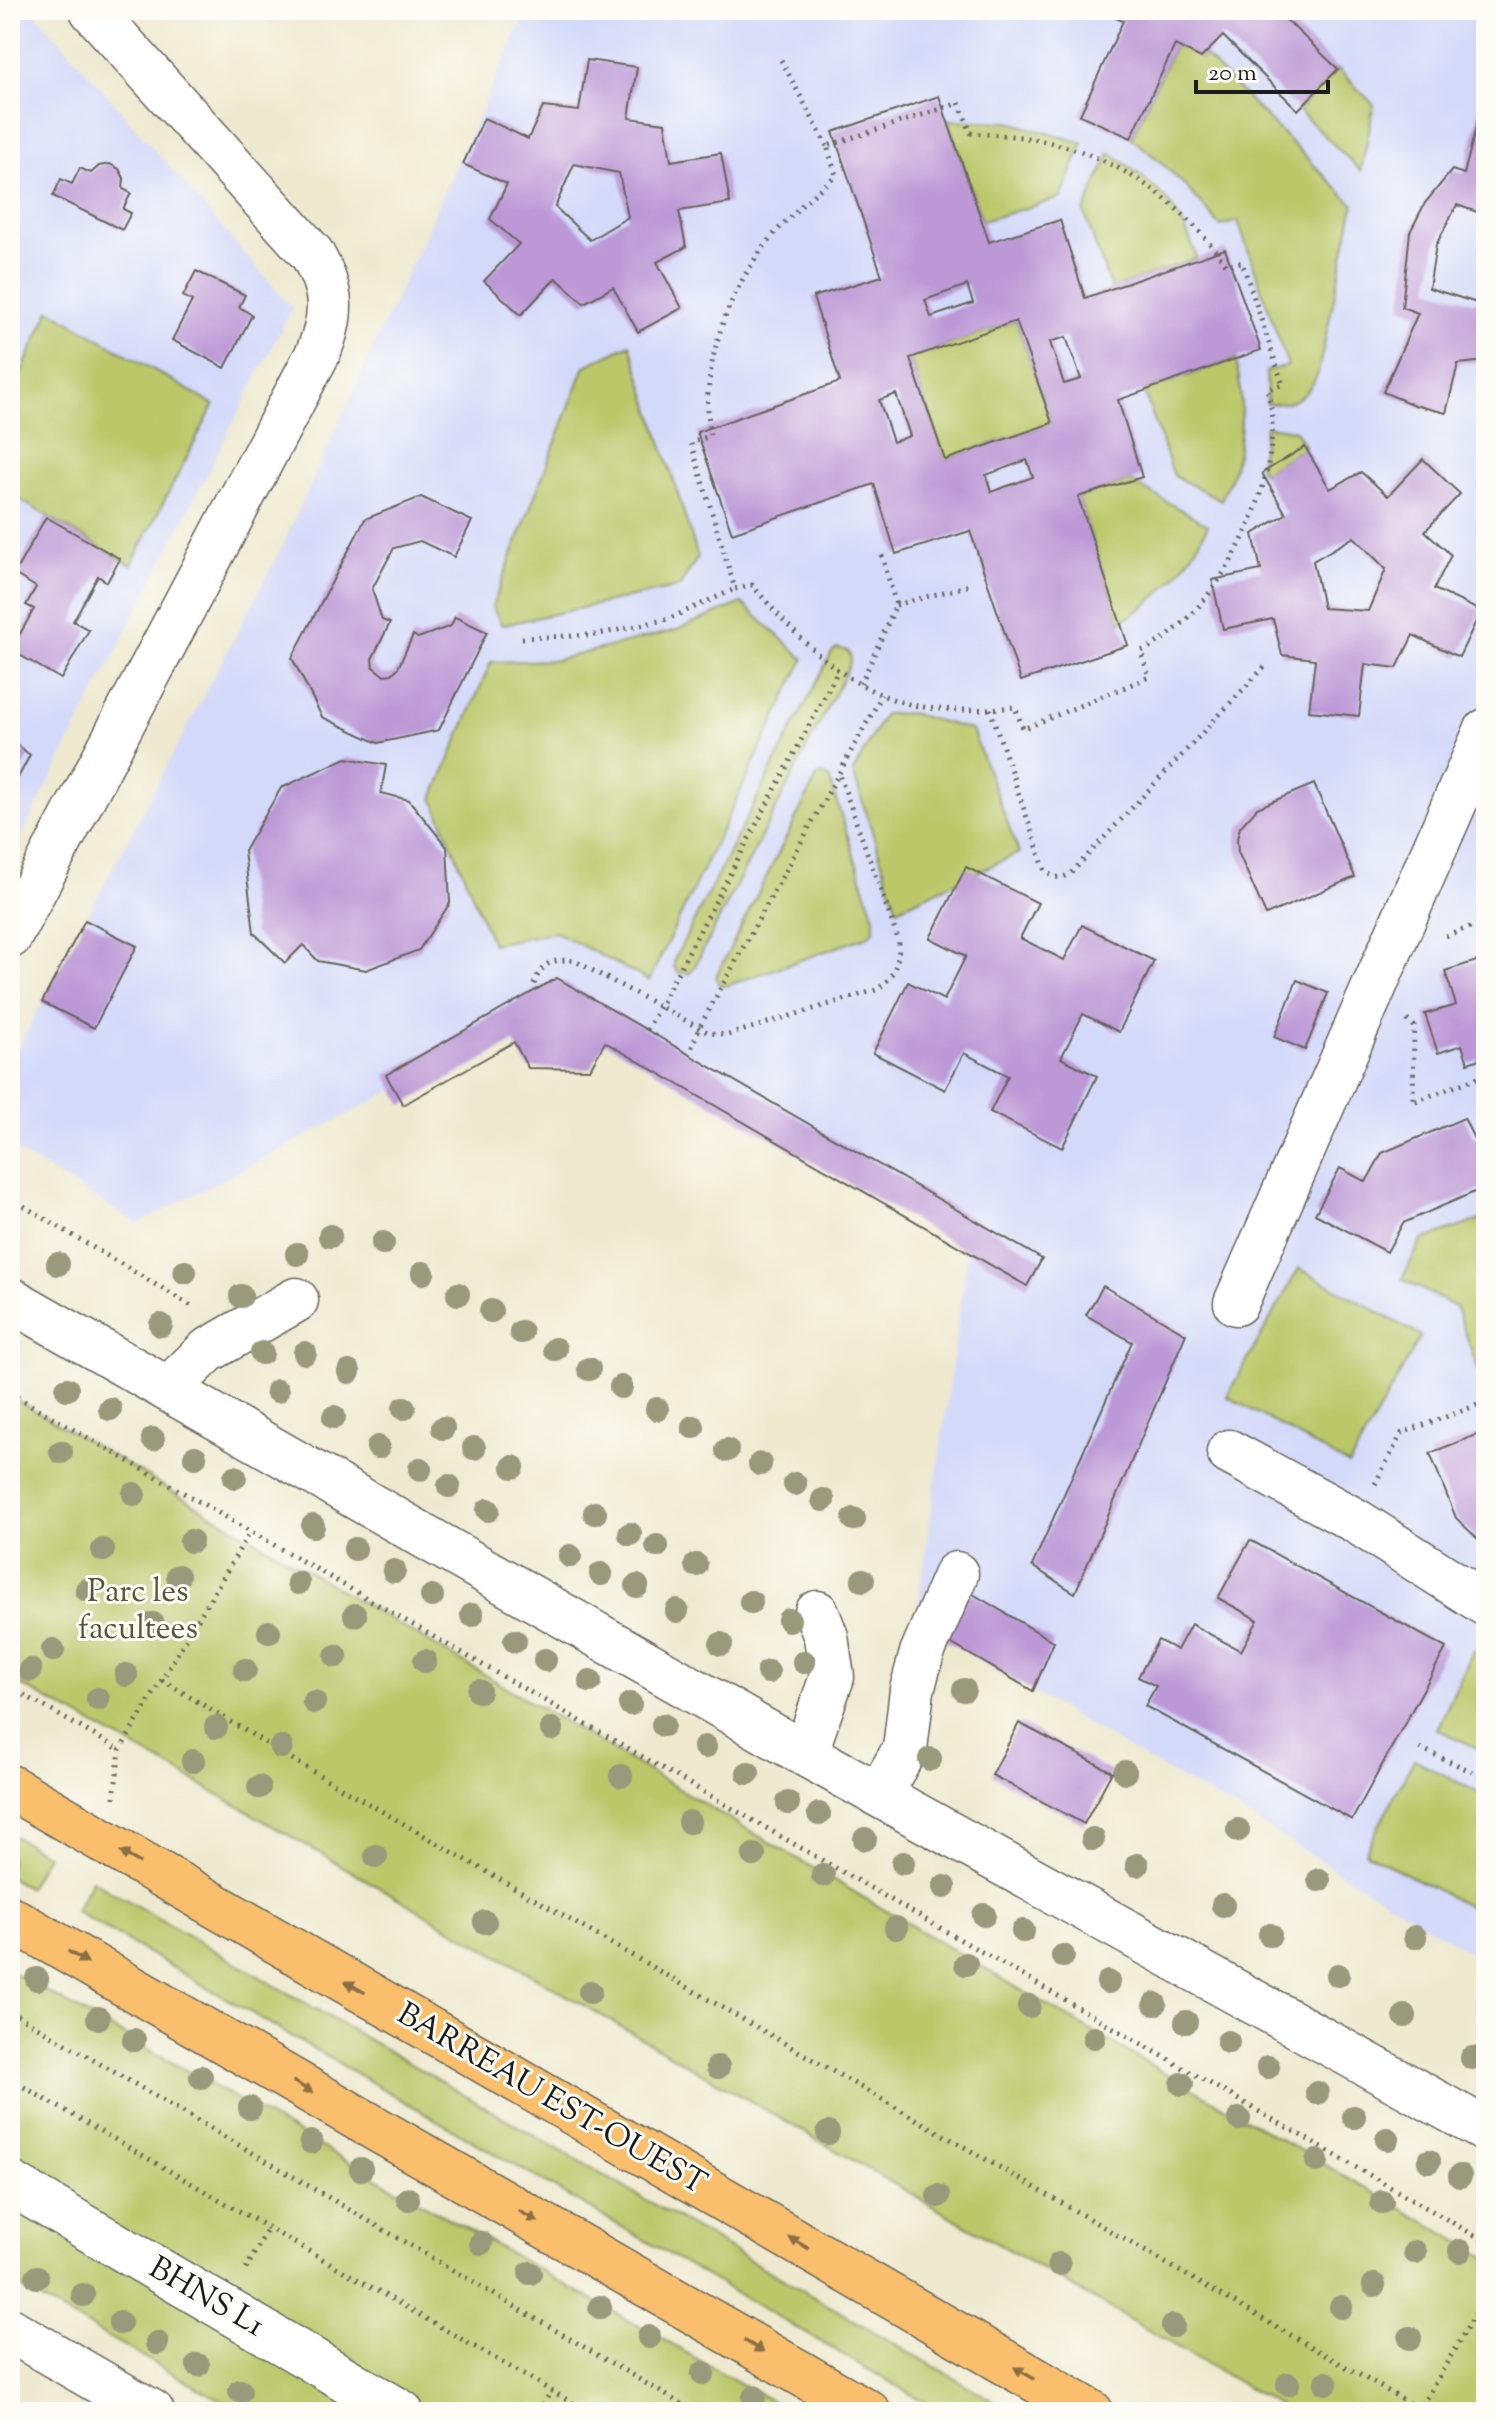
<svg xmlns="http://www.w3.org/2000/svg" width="1496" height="2422" font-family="'Sorts Mill Goudy',serif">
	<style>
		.built { fill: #d3d9f9 }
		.green { fill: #bbc86a; stroke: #6c7243; stroke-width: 2 }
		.building { fill: #bc98d6; fill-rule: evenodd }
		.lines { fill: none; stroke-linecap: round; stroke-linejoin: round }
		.minor-casing { stroke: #66645b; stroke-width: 47 }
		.major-casing { stroke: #66645b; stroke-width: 47 }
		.path { stroke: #66645b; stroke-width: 5; stroke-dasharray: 2 6; stroke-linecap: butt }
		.minor { stroke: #fff; stroke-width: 44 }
		.major { stroke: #f9bf6d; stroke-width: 44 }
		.tree { fill: #99997b }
		.oneway { fill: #8a6e44 }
		.labels { text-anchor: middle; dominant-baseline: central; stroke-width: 6; stroke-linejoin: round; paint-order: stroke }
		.park-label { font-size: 32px; fill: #545837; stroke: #fdfcf7 }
		.street-label { font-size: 32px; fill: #1c1c1c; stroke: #fdfcf7 }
	</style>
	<rect width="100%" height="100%" fill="#fdfcf7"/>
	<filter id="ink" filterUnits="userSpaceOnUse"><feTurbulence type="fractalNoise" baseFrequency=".0125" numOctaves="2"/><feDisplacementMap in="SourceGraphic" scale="16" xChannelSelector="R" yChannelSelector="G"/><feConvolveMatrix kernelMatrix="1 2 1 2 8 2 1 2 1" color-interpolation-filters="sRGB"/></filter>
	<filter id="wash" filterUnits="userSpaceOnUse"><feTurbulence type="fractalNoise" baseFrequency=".006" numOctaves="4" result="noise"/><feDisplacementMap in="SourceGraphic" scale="32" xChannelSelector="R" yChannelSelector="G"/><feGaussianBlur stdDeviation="1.8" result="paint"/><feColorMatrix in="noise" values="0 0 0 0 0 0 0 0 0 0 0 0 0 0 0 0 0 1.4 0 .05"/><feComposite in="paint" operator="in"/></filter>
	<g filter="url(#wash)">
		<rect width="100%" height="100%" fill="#eee9cf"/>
		<!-- built -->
		<g class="built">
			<polygon points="10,10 33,10 292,308 10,859"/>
			<polygon points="580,10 1486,10 1486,1962 1239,1811 1156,1765 916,1622 968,1252 606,1043 590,1069 528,1068 514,1043 403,1105 394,1090 138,1224 10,1147 10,1063 282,547 522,22 578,25"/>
		</g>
		<!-- green -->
		<g class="green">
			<path d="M1175,45L1201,58L1204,55L1354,205L1318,373C1308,398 1293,405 1267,404L1266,371L1288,366L1238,221L1220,226C1193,192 1166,164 1131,138Z"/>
			<polygon points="1338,69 1374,105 1361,171 1298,110"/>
			<polygon points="948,120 1009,122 1083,143 1061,198 982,221"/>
			<path d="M1110,153C1155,184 1180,205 1197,258L1111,289L1084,212Z"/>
			<polygon points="50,310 214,405 131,565 10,494 10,397"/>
			<polygon points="1016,321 1052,423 945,460 910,358"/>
			<polygon points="630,344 698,557 679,587 502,625 492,607 585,366"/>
			<path d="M1236,359C1245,407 1244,456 1221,500L1174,476L1144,391Z"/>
			<polygon points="1266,426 1295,430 1305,447 1262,473 1259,466"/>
			<path d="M1130,481L1208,525C1190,565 1159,601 1120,622L1078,497Z"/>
			<polygon points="742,603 804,659 649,981 556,932 492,944 433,798 491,662 556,660 674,631"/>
			<polygon points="837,648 848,651 851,657 850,664 694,968 689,974 678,972 674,967 674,960 832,652"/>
			<polygon points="910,713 972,730 1019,853 897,909 853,772 884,714"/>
			<polygon points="821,774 829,778 874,917 874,931 866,937 726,986 719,985 716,976 817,777"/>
			<polygon points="1486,1218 1486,1369 1479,1372 1456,1307 1402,1279 1422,1240"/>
			<polygon points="1299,1268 1421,1336 1349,1465 1227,1396"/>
			<polygon points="10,1396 1062,2014 1486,2257 1486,2412 1290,2412 158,1760 10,1679"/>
			<polygon points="1473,1651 1486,1657 1486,1752 1437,1729"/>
			<polygon points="1414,1759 1486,1797 1486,1916 1365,1852"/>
			<polygon points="10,1834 47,1855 28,1888 10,1877"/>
			<polygon points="92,1880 1013,2412 942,2412 75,1911"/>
			<polygon points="10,1971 791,2412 241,2412 10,2282"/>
		</g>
		<g id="blocks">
			<!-- building -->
			<g class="building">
				<polygon points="1099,10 1276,10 1338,69 1298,110 1223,36 1201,58 1175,45 1131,138 1080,115 1123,21"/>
				<path d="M587,60L637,67L629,118L665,123L671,161L721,153L730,203L679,211L686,247L657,262L682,308L638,332L613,287L584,303L556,278L521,315L484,281L519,244L490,219L507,184L463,164L484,118L528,139L543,107L579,111ZM574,164L619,173L628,217L590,240L555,207Z"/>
				<polygon points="1485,91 1486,215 1457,205 1436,245 1429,288 1474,302 1486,290 1486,361 1458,364 1446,413 1414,405 1383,392 1418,313 1402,307 1410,232 1425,203 1452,170 1464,174"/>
				<path d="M939,96L989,242L1060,220L1085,298L1225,249L1261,350L1118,400L1142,477L1078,497L1128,645L1021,681L970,531L896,554L874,484L732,533L697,432L840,382L813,297L882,276L833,132ZM967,285L973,303L931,317L925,300ZM1016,321L1052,423L945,460L910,358ZM1066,337L1081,379L1064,384L1050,342ZM896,394L910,436L893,442L879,400ZM1027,460L1033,477L991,492L986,475Z"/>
				<polygon points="110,164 119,169 124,178 123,189 131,193 123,209 131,213 122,230 53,196 61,179 72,184 80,168 91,173 99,166"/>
				<polygon points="196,271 245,295 239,307 252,315 225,368 172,340 192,301 183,296"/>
				<path d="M1305,447L1330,489L1361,472L1388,496L1423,459L1460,494L1425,531L1451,555L1434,589L1481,611L1459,657L1413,635L1397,668L1365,664L1359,716L1309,711L1315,659L1282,655L1273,619L1223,629L1212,580L1261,570L1253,534L1286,514L1262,473ZM1354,537L1386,569L1368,611L1323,608L1313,561Z"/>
				<polygon points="421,497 472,521 454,557 420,541 394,548 372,589 382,620 390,623 372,659 373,667 383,675 392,674 398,668 413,635 418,638 451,626 455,617 487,632 439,730 378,743 322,717 292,658 365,519"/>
				<polygon points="46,517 120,559 107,582 98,576 73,621 89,630 61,679 11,650 34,609 26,605 36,587 14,574"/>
				<polygon points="10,739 30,755 10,793"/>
				<polygon points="346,758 386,765 381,793 409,800 447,847 450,903 419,950 366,970 318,961 303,945 285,963 254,933 244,851 281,788"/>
				<polygon points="1314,784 1355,877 1266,915 1238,852 1237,839 1240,827 1257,808"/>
				<polygon points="966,867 1038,903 1020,938 1064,960 1082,925 1154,961 1119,1032 1083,1014 1061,1058 1097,1076 1062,1148 990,1112 1008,1076 964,1053 945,1090 873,1053 908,982 944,1000 966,956 930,938"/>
				<polygon points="85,920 137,946 94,1028 42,1002"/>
				<polygon points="1486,958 1486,1057 1468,1063 1462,1045 1438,1053 1425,1014 1456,1005 1445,971"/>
				<polygon points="557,978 1042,1259 1027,1286 605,1042 590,1069 528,1068 514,1042 403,1105 386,1075"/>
				<polygon points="1297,980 1328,993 1305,1050 1274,1037"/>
				<polygon points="1464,1118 1474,1139 1486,1134 1486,1187 1403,1223 1387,1252 1315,1214 1340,1168 1366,1182 1382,1153"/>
				<polygon points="1103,1286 1186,1334 1075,1593 1032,1566 1132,1342 1086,1315"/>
				<polygon points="1486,1431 1486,1547 1456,1518 1430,1453"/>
				<polygon points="1250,1540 1446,1648 1352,1820 1145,1706 1156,1686 1138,1677 1158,1640 1177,1650 1191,1624 1241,1651 1258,1620 1218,1598"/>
				<polygon points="968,1591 1054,1642 1033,1691 940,1637"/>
				<polygon points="1019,1723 1112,1772 1084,1824 992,1775"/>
			</g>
		</g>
	</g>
	<g filter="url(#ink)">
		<use href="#blocks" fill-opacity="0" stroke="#66645b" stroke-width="2"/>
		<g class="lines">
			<defs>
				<g id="minor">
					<path d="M10,936L318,353C334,314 333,291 312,254L92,10"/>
					<polyline points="10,1299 805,1754 1486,2130"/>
					<polyline points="1236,1303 1486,731"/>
					<polyline points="168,1389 207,1351 296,1300"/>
					<polyline points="1229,1452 1356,1521 1486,1604"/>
					<polyline points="805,1754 832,1677 826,1637 817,1613"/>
					<polyline points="879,1794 905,1749 912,1690 922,1653 956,1574"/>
					<polyline points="10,2183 401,2412"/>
					<polyline points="10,2330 152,2412"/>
				</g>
				<g id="major">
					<polyline points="10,1787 1091,2412"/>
					<polyline points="10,1918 868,2412"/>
				</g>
			</defs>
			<!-- minor casing -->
			<use href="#minor" class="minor-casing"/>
			<!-- major casing -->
			<use href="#major" class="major-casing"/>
			<!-- path -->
			<g class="path">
				<polyline points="781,60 827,146"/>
				<path d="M959,103L971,133C991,135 1013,135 1033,139C1112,152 1181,200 1226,265L1242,262L1283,385L1267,389C1292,471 1219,619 1141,651L1149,677L1023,729L1015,707C979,710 940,713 905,703C840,685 794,634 752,585L735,589L691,443L710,436C709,422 707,407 708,393C713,328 743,263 790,217C804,202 820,189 836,175L827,146Z"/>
				<polyline points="896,605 970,585"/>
				<polyline points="522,638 595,635 668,619 735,589"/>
				<polyline points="861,684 896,605 881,552"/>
				<path d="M990,709L1045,871C1055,878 1060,880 1071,873L1267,664"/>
				<polyline points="1446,936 1486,921"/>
				<path d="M534,984C542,963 552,958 575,961L709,1033L728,1035L876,990C894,978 899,964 899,942L838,771"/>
				<polyline points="1407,1020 1414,1026 1413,1102 1486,1075"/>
				<polyline points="647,1030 838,671"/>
				<polyline points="689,1055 699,1028 882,695"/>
				<polyline points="10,1198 195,1308"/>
				<polyline points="10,1393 1486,2242"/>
				<polyline points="1375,1484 1402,1433 1486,1402"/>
				<polyline points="162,1680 312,1771 1419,2409"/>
				<polyline points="10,1687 120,1750"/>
				<polyline points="1420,1748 1486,1778"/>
				<polyline points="114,1798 120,1750 250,1532"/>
				<polyline points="10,2011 695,2412"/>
				<polyline points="10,2079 588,2412"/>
				<polyline points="246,2269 268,2228"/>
				<polyline points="539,2412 551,2391"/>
				<polyline points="1418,2412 1486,2296"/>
			</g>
			<!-- minor -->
			<use href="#minor" class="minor"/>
			<!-- major -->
			<use href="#major" class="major"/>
		</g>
		<!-- trees -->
		<g class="tree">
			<circle cx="330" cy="1236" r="12"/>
			<circle cx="383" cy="1243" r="12"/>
			<circle cx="297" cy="1254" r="12"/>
			<circle cx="58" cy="1264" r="12"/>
			<circle cx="185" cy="1272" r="12"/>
			<circle cx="423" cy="1273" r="12"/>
			<circle cx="458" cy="1294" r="12"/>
			<circle cx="241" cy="1296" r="12"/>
			<circle cx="491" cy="1311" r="12"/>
			<circle cx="161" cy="1325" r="12"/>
			<circle cx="521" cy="1332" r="12"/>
			<circle cx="555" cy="1349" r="12"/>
			<circle cx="262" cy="1353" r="12"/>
			<circle cx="305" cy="1353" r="12"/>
			<circle cx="589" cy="1369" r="12"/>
			<circle cx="349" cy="1372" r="12"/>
			<circle cx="621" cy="1387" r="12"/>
			<circle cx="67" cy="1389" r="12"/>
			<circle cx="277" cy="1391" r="12"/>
			<circle cx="404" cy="1408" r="12"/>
			<circle cx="110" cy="1409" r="12"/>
			<circle cx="657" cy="1409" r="12"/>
			<circle cx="334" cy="1417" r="12"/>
			<circle cx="693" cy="1427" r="12"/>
			<circle cx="443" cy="1428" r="12"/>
			<circle cx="153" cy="1439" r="12"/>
			<circle cx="378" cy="1447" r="12"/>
			<circle cx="474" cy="1448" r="12"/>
			<circle cx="727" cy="1450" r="12"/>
			<circle cx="61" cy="1452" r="12"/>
			<circle cx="195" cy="1457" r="12"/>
			<circle cx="760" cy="1464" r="12"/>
			<circle cx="513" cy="1467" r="12"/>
			<circle cx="420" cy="1469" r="12"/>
			<circle cx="235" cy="1477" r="12"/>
			<circle cx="795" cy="1484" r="12"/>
			<circle cx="449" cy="1486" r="12"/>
			<circle cx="134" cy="1494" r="12"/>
			<circle cx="823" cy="1500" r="12"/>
			<circle cx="488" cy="1510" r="12"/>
			<circle cx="595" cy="1513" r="12"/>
			<circle cx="854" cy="1519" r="12"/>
			<circle cx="313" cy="1526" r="12"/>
			<circle cx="630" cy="1534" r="12"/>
			<circle cx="191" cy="1541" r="12"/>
			<circle cx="657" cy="1546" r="12"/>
			<circle cx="355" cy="1549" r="12"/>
			<circle cx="103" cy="1550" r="12"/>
			<circle cx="570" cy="1556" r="12"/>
			<circle cx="696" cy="1565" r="12"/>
			<circle cx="394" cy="1571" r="12"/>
			<circle cx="601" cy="1574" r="12"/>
			<circle cx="178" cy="1576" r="12"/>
			<circle cx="863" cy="1580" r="12"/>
			<circle cx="298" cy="1583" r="12"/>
			<circle cx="637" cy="1586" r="12"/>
			<circle cx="87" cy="1590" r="12"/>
			<circle cx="432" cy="1596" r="12"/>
			<circle cx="751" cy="1602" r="12"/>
			<circle cx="677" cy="1611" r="12"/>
			<circle cx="355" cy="1615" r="12"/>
			<circle cx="472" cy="1615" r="12"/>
			<circle cx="789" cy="1620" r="12"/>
			<circle cx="153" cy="1624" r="12"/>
			<circle cx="269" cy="1632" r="12"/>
			<circle cx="515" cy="1641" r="12"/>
			<circle cx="721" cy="1644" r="12"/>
			<circle cx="53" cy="1650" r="12"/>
			<circle cx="336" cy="1656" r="12"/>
			<circle cx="545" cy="1660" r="12"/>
			<circle cx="425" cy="1661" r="12"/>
			<circle cx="804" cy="1662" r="12"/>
			<circle cx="30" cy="1670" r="12"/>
			<circle cx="245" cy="1670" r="12"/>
			<circle cx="768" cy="1672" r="12"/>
			<circle cx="126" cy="1675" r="12"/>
			<circle cx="590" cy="1681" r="12"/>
			<circle cx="964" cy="1690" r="12"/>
			<circle cx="479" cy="1691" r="12"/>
			<circle cx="98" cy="1699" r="12"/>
			<circle cx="314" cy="1702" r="12"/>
			<circle cx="630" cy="1704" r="12"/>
			<circle cx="663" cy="1725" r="12"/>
			<circle cx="216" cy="1727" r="12"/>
			<circle cx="552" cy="1729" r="12"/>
			<circle cx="281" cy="1747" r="12"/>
			<circle cx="705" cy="1747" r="12"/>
			<circle cx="930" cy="1759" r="12"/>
			<circle cx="193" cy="1761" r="12"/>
			<circle cx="1125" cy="1772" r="12"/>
			<circle cx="748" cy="1773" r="12"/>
			<circle cx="621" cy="1776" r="12"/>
			<circle cx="259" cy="1787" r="12"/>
			<circle cx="788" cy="1803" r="12"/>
			<circle cx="819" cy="1814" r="12"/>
			<circle cx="689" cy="1822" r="12"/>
			<circle cx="1238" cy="1830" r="12"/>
			<circle cx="865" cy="1839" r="12"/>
			<circle cx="1093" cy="1839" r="12"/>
			<circle cx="754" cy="1855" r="12"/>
			<circle cx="376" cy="1856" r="12"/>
			<circle cx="903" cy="1863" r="12"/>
			<circle cx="1137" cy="1865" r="12"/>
			<circle cx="823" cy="1875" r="12"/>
			<circle cx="1319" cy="1880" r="12"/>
			<circle cx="944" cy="1887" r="12"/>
			<circle cx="1223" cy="1905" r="12"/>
			<circle cx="984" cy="1915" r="12"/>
			<circle cx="485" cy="1922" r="12"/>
			<circle cx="896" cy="1928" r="12"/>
			<circle cx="1023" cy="1931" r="12"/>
			<circle cx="1270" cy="1935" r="12"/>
			<circle cx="1415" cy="1937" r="12"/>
			<circle cx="1063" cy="1956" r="12"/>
			<circle cx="966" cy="1964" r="12"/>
			<circle cx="1338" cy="1975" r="12"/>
			<circle cx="37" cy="1979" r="12"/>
			<circle cx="1108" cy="1982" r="12"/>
			<circle cx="590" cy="1992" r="12"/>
			<circle cx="1155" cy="2004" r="12"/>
			<circle cx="1029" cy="2006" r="12"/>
			<circle cx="1405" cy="2016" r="12"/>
			<circle cx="98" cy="2018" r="12"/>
			<circle cx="1186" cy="2022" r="12"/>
			<circle cx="1094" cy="2037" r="12"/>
			<circle cx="134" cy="2040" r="12"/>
			<circle cx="1228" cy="2042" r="12"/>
			<circle cx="1472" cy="2058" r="12"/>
			<circle cx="718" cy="2067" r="12"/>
			<circle cx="1268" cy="2067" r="12"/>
			<circle cx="201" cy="2077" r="12"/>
			<circle cx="1182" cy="2084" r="12"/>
			<circle cx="1317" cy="2093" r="12"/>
			<circle cx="250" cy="2108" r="12"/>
			<circle cx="1354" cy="2117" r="12"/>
			<circle cx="1239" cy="2119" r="12"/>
			<circle cx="828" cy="2133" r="12"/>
			<circle cx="1387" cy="2139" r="12"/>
			<circle cx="311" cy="2142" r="12"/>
			<circle cx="1317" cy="2161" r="12"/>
			<circle cx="1429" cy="2161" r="12"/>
			<circle cx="361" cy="2169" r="12"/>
			<circle cx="1460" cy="2176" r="12"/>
			<circle cx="938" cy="2196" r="12"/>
			<circle cx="408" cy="2199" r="12"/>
			<circle cx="1382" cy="2202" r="12"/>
			<circle cx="481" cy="2243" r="12"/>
			<circle cx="1460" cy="2251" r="12"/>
			<circle cx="1415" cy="2252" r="12"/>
			<circle cx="1059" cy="2264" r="12"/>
			<circle cx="530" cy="2273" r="12"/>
			<circle cx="37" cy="2277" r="12"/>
			<circle cx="1374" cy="2285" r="12"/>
			<circle cx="83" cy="2295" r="12"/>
			<circle cx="600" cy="2307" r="12"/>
			<circle cx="1341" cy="2307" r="12"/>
			<circle cx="120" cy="2323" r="12"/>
			<circle cx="1173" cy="2326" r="12"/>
			<circle cx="649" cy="2337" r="12"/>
			<circle cx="1410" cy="2338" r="12"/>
			<circle cx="157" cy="2343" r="12"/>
			<circle cx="198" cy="2365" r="12"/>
			<circle cx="703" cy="2373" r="12"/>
			<circle cx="1326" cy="2383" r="12"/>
			<circle cx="1288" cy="2384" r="12"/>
			<circle cx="240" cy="2391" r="12"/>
			<circle cx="754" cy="2397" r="12"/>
		</g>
		<!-- one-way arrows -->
		<defs><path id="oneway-solid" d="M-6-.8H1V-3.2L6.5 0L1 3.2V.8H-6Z" transform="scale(2)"/></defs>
		<g class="oneway">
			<use href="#oneway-solid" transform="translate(130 1857) rotate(-150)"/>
			<use href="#oneway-solid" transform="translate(78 1957) rotate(30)"/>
			<use href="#oneway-solid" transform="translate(355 1987) rotate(-150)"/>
			<use href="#oneway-solid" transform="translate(303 2087) rotate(30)"/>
			<use href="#oneway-solid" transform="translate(528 2216) rotate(30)"/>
			<use href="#oneway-solid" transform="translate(799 2243) rotate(-150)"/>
			<use href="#oneway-solid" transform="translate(754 2346) rotate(30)"/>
			<use href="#oneway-solid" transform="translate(1024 2373) rotate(-150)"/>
		</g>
	</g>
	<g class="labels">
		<!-- park labels -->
		<g class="park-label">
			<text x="138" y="1593">Parc les<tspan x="138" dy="37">facultees</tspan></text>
		</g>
		<!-- street labels -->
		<g class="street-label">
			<text transform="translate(551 2100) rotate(30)">BARREAU EST-OUEST</text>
			<text transform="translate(206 2298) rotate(30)">BHNS L1</text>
		</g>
	</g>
	<!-- margin -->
	<rect width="1496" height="2422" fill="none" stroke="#fdfcf7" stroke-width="40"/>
	<!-- scale -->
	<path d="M1196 80v12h132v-12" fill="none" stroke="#1c1c1c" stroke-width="4"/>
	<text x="1208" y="80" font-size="24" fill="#1c1c1c" stroke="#fdfcf7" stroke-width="6" paint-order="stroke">20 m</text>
</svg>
